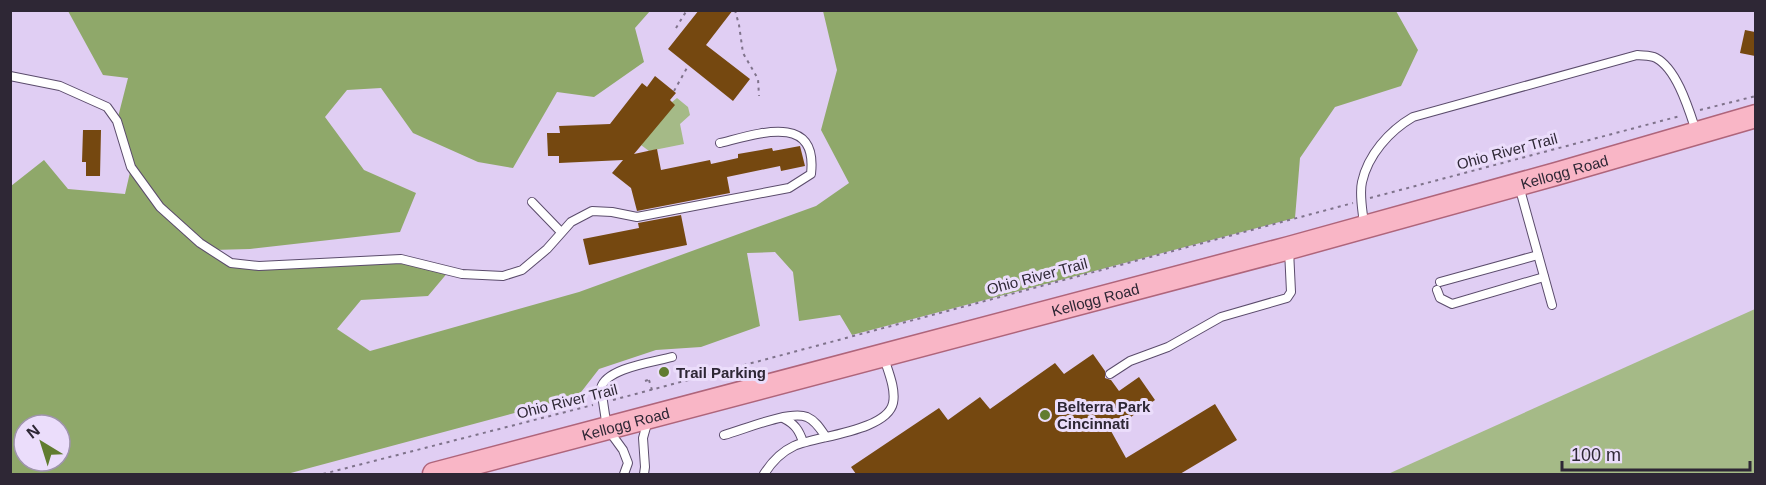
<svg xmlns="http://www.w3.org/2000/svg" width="1766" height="485" font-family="Arial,sans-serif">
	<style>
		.green { fill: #a5ba87 }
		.forest { fill: #8fa86a; fill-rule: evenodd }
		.building { fill: #754810 }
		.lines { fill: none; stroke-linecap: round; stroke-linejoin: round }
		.lane-casing { stroke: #5b4c6c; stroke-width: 10 }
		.primary-casing { stroke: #af657b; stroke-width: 25 }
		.path { stroke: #7f738b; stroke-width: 2; stroke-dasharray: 3 4.5; stroke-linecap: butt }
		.lane { stroke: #fff; stroke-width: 8 }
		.primary { stroke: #f9b6c6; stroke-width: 22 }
		.poi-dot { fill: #617c30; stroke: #ebddfb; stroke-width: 2 }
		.labels { text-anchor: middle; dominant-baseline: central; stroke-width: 6; stroke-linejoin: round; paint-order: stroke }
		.street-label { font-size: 15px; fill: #2e2735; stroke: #ebddfb }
		.poi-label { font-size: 15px; font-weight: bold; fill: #2e2735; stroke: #ebddfb; text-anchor: start }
	</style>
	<rect width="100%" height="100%" fill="#e0cef3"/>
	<!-- green -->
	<g class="green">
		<polygon points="677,98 688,107 690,115 680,124 684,144 649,151 641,145 672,102"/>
		<polygon points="1755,309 1755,474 1388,474"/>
	</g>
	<!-- forest -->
	<path class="forest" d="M68,11H650L635,28L644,62L594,97L557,92L513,168L478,162L413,133L381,88L347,90L325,117L364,170L416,193L400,232L250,249L212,250L231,263L259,266L401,259L449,271L428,296L361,300L337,329L370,351L579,292L816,206L849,183L821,130L837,70L823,11H1396L1418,50L1401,86L1335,107L1300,158L1295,218L852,335L840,315L799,321L793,272L775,252L747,253L760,326L701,347L656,350L599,369L578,396L287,474H11V186L44,160L68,189L125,194L131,168L117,121L128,78L103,75ZM24,425H60V461H24Z"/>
	<!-- building -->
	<g class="building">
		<polygon points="699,10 733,10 706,45 750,79 733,101 668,49"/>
		<polygon points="1745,30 1755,32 1755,56 1740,53"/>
		<polygon points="655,76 676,93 670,100 675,105 634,154 657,149 661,170 710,160 711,164 738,158 738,154 772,148 773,151 800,146 805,166 781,171 780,166 727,177 730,193 637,211 631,188 612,173 623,160 559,163 559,156 548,156 547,133 560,133 559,126 610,124 642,83 647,87"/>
		<polygon points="83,130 101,130 100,176 86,176 86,162 82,162"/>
		<polygon points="681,215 687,245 589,265 583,239 639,228 638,223"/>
		<polygon points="1093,354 1105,371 1105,378 1111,380 1119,391 1139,377 1155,400 1111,431 1126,458 1215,404 1237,440 1180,474 856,474 851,467 939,408 948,420 980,397 990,409 1055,363 1064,374"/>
	</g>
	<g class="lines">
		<defs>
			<g id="lane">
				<path d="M10,76L60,86L107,107L117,121L131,167L160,207L200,243L231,263L259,266L401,259L462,274L503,276L522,270L547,249L571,222L592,211L612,212L637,217L789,188L811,174C818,112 757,134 720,143"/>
				<polyline points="1519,186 1552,305"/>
				<polyline points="532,202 561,232"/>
				<path d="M1364,225C1363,212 1359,195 1362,182C1368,155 1389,131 1413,117L1637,55C1643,56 1650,55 1656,58C1677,69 1689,110 1696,131"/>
				<polyline points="1440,282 1538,255"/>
				<polyline points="1437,290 1440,298 1452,304 1544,277"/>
				<polyline points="1110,374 1130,361 1168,347 1221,317 1287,298 1291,292 1289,250"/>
				<path d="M783,418C795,424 799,430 803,442"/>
				<path d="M724,435C743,430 789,410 807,417C816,421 821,430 826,437"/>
				<path d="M624,474L628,463L623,450L607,428L601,388C606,368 654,362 672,357"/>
				<polyline points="644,474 645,467 643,438 648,420"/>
				<path d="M764,474C771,463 781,452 794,446C817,436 887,431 893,403C896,389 888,371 884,358"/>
			</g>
			<g id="primary">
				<path id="s1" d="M434,474L1289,248L1556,174L1756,116"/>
			</g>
		</defs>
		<!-- lane casing -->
		<use href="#lane" class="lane-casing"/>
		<!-- primary casing -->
		<use href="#primary" class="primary-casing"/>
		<!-- path -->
		<g class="path">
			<polyline points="735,10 739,25 743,53 758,79 759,96"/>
			<polyline points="676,28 687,10"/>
			<polyline points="674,91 688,66"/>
			<polyline points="1700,110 1756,96"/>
			<polyline points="1370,198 1680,116"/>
			<polyline points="649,380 652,390"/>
			<polyline points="645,381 651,379"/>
			<polyline points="613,400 1353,203"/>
			<polyline points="323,474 593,405"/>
		</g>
		<!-- lane -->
		<use href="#lane" class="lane"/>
		<!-- primary -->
		<use href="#primary" class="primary"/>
	</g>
	<!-- markers -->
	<g class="poi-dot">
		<circle cx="664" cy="372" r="6"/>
		<circle cx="1045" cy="415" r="6"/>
	</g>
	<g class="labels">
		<!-- street labels -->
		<g class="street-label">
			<text transform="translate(1507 151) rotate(-15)">Ohio River Trail</text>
			<text stroke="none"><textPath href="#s1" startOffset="1170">Kellogg Road</textPath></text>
			<text transform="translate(1037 276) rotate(-15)">Ohio River Trail</text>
			<text stroke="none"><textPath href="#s1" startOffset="684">Kellogg Road</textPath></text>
			<text transform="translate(567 401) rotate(-14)">Ohio River Trail</text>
			<text stroke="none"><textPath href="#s1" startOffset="198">Kellogg Road</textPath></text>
		</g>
		<!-- poi labels -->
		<g class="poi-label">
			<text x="676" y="372">Trail Parking</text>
			<text x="1057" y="406">Belterra Park<tspan x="1057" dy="17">Cincinnati</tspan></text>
		</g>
	</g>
	<!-- border -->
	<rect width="1766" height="485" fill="none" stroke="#2e2735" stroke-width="24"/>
	<!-- north arrow -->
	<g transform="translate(42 443) rotate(322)"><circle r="28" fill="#ebddfb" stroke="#9f94ac" stroke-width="1.5"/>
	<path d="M0-4.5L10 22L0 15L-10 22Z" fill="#617c30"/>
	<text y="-9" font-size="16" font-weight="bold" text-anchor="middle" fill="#2e2735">N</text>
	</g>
	<!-- scale -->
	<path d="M1562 461v9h188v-9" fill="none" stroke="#2e2735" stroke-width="3"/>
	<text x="1571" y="461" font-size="18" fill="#2e2735" stroke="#ebddfb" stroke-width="4.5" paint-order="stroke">100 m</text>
</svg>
